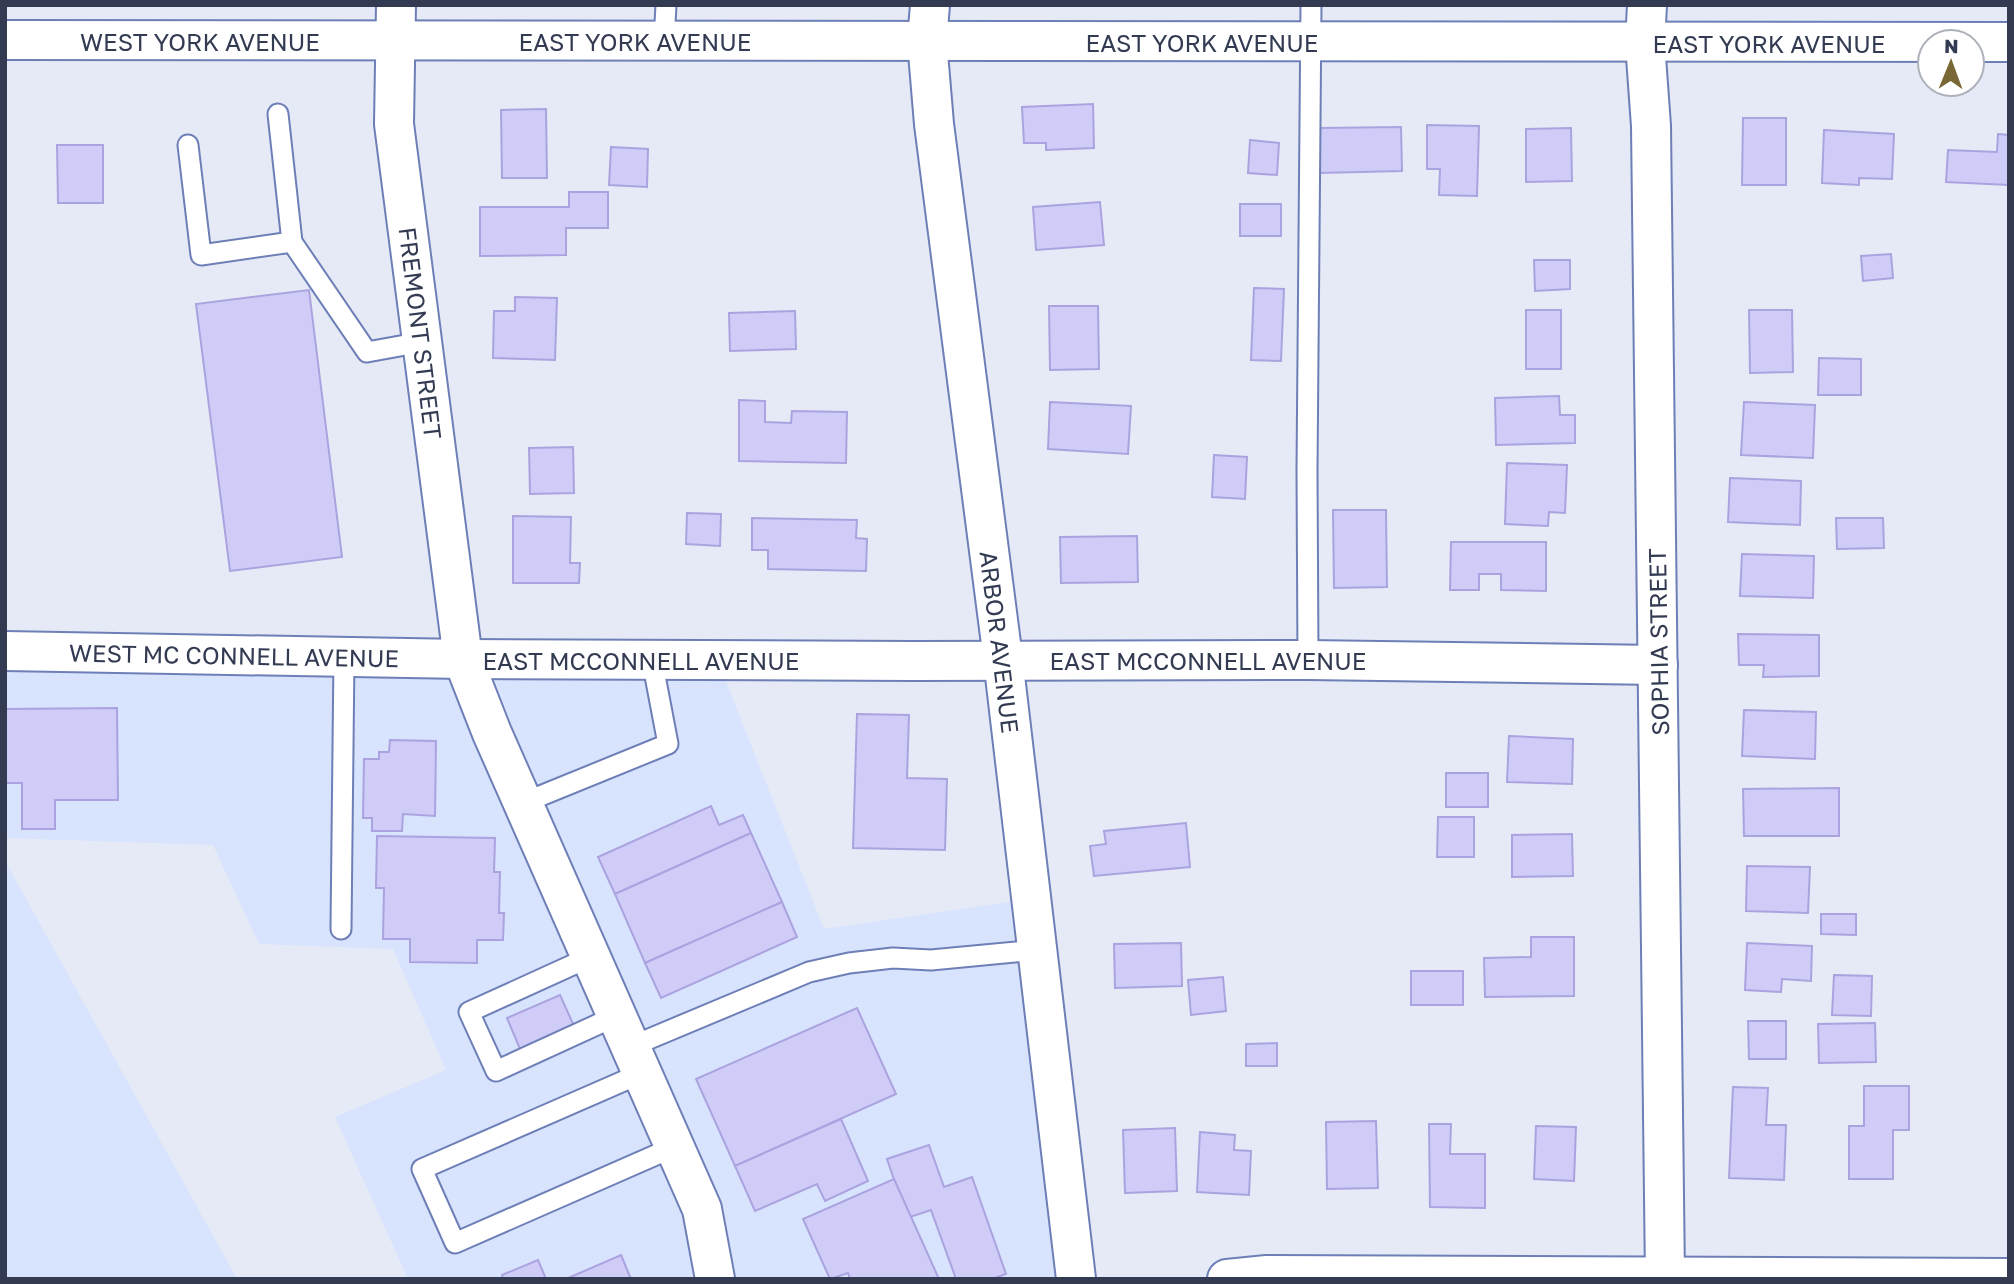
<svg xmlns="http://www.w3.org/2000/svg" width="2014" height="1284" font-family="'Golos Text',sans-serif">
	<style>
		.built { fill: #d8e3fe }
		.building { fill: #d0ccf8; stroke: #aaa3df; stroke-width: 2 }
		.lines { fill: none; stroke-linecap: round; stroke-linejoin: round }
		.lane-casing { stroke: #6d7fb6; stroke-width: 23 }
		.street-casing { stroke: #6d7fb6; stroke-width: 42 }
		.secondary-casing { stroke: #6d7fb6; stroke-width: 42 }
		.lane { stroke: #fff; stroke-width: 19 }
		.street { stroke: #fff; stroke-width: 38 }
		.secondary { stroke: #fff; stroke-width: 38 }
		.labels { text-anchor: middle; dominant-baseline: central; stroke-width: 5; stroke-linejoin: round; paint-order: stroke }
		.street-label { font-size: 24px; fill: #333b53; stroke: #fff }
	</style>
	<rect width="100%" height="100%" fill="#e5eaf6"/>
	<!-- built -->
	<g class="built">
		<polygon points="5,645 457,667 713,1279 408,1279 335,1117 446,1070 393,949 259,944 213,845 5,838"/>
		<polygon points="477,666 721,669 824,929 1024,900 1066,1279 732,1279"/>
		<polygon points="5,861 237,1279 5,1279"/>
	</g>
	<!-- building -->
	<g class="building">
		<polygon points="1093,104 1094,148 1046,150 1046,143 1024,143 1022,107"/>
		<polygon points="546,109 547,178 502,178 501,110"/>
		<polygon points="1743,118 1786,118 1786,185 1742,185"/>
		<polygon points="1427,125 1479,126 1477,196 1439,195 1440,169 1427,169"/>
		<polygon points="1401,127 1402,171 1319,173 1318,128"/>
		<polygon points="1571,128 1572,181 1526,182 1526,129"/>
		<polygon points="1824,130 1894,134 1892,179 1859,178 1859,185 1822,183"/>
		<polygon points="1998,134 2009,135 2009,185 1946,182 1948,150 1997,152"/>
		<polygon points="1250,140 1279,143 1277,175 1248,173"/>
		<polygon points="57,145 103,145 103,203 58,203"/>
		<polygon points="611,147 648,149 647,187 609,185"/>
		<polygon points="569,192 608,192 608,228 566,228 566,255 480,256 480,207 569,207"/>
		<polygon points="1100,202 1104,245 1036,250 1033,207"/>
		<rect x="1240" y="204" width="41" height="32"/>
		<polygon points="1891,254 1893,278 1863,281 1861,256"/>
		<polygon points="1534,260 1570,260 1570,289 1535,291"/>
		<polygon points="1254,288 1284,289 1281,361 1251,360"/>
		<polygon points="309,290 342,557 230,571 196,304"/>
		<polygon points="515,297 557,298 555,360 493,358 494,311 515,311"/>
		<polygon points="1049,306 1098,306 1099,369 1050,370"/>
		<rect x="1526" y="310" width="35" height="59"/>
		<polygon points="1749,310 1792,310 1793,372 1750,373"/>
		<polygon points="795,311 796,349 730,351 729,313"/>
		<polygon points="1819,358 1861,359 1861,395 1818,395"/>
		<polygon points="1559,396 1560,415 1575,415 1575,443 1496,445 1495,398"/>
		<polygon points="739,400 765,401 765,422 791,423 792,411 847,412 846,463 739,461"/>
		<polygon points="1050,402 1131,406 1128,454 1048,449"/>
		<polygon points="1744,402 1815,405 1813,458 1741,455"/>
		<polygon points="573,447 574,493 530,494 529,448"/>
		<polygon points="1214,455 1247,457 1245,499 1212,497"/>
		<polygon points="1507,463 1567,465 1565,513 1549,512 1548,526 1505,524"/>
		<polygon points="1730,478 1801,481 1800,525 1728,522"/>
		<polygon points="1333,510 1386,510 1387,587 1334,588"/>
		<polygon points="687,513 721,514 720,546 686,544"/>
		<polygon points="513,516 571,517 570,563 580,563 579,583 513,583"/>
		<polygon points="752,518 857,520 856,538 867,539 866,571 768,569 768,550 752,550"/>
		<polygon points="1836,518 1883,518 1884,548 1837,549"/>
		<polygon points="1137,536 1138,582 1061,583 1060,537"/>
		<polygon points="1451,542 1546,542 1546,591 1501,590 1501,574 1479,574 1479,590 1450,590"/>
		<polygon points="1742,554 1814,556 1813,598 1740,596"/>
		<polygon points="1738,634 1819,635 1819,676 1763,677 1764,665 1739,665"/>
		<polygon points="117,708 118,800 55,800 55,829 22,829 22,783 5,783 5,709"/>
		<polygon points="1744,710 1816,712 1815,759 1742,756"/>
		<polygon points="857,714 909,715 907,778 947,779 945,850 853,848"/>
		<polygon points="1509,736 1573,739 1572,784 1507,782"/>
		<polygon points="390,740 436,741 435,816 403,814 402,831 372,831 372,818 363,818 364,759 379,759 379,752 389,752"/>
		<rect x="1446" y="773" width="42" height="34"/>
		<polygon points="1839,788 1839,836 1744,836 1743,789"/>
		<polygon points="711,806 719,825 743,815 751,833 615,894 598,857"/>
		<polygon points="1438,817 1474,817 1474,857 1437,857"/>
		<polygon points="1186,823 1190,867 1094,876 1090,846 1106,844 1104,831"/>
		<polygon points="751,833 782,902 645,963 615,894"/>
		<polygon points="1572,834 1573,876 1512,877 1512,835"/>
		<polygon points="377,836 495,838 494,872 500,872 499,913 504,913 503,940 477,940 477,963 410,962 410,939 383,939 384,888 376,888"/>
		<polygon points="1747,866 1810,867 1808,913 1746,911"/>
		<polygon points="782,902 797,937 661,998 645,963"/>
		<polygon points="1821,914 1856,914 1856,935 1821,934"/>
		<polygon points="1531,937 1574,937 1574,996 1485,997 1484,958 1531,957"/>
		<polygon points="1181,943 1182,986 1115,988 1114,944"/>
		<polygon points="1747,943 1812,946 1811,981 1782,979 1781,992 1745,990"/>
		<rect x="1411" y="971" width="52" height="34"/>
		<polygon points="1834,975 1872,976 1871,1016 1832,1015"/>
		<polygon points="1223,977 1226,1011 1191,1015 1188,980"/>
		<polygon points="560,995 574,1026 520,1049 507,1018"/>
		<polygon points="857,1008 896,1094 735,1166 696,1079"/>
		<polygon points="1748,1021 1786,1021 1786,1059 1749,1059"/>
		<polygon points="1875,1023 1876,1062 1819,1063 1818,1024"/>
		<polygon points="1277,1043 1277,1066 1246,1066 1246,1044"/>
		<polygon points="1864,1086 1909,1086 1909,1130 1893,1130 1893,1179 1849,1179 1849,1126 1864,1126"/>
		<polygon points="1733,1087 1768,1088 1766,1125 1786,1125 1784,1180 1729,1178"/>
		<polygon points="841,1119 868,1181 825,1201 817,1184 755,1211 735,1166"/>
		<polygon points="1376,1121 1378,1188 1327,1189 1326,1122"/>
		<polygon points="1429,1124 1451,1124 1450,1154 1485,1154 1485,1208 1430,1207"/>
		<polygon points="1536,1126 1576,1127 1574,1181 1534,1179"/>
		<polygon points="1175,1128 1177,1191 1125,1193 1123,1130"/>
		<polygon points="1200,1132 1235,1135 1234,1150 1251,1151 1249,1195 1197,1192"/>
		<polygon points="929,1145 944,1187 972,1177 1006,1274 992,1279 956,1279 931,1210 907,1218 887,1159"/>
		<polygon points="894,1179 939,1279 850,1279 848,1273 830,1279 803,1219"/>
		<polygon points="621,1255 631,1279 566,1279"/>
		<polygon points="538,1260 546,1279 503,1279 502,1275"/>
	</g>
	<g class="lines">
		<defs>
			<g id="lane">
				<polyline points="664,41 666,5"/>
				<polyline points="278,114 292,242 367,352 422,342"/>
				<polyline points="188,145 201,255 292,242"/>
				<polyline points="1308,660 1307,470 1311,5"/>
				<polyline points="523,803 668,744 652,660"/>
				<polyline points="341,929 344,656"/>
				<polyline points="590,957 469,1012 496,1071 616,1016"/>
				<polyline points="630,1047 809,972 849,963 893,958 931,960 1037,950"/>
				<polyline points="642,1073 422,1169 455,1243 674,1147"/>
			</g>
			<g id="street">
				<polyline points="396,5 394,124 463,659 492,733 702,1209 715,1279"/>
				<polyline points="930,5 927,41 934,124 1003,659 1076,1279"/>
				<polyline points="1647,5 1645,43 1651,126 1665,1278"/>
				<polyline points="5,40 2009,42"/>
				<polyline points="5,651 463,659 913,661 1308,660 1658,665"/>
			</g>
			<polyline id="secondary" points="1227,1279 1267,1275 2009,1278"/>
		</defs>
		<!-- lane casing -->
		<use href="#lane" class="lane-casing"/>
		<!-- street casing -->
		<use href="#street" class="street-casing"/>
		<!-- secondary casing -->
		<use href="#secondary" class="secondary-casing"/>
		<!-- lane -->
		<use href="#lane" class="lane"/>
		<!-- street -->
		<use href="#street" class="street"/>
		<!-- secondary -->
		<use href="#secondary" class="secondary"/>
	</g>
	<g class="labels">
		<!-- street labels -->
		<g class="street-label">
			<text x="200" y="41">WEST YORK AVENUE</text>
			<text x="635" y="41">EAST YORK AVENUE</text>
			<text x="1202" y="42">EAST YORK AVENUE</text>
			<text x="1769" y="43">EAST YORK AVENUE</text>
			<text transform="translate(421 333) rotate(83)">FREMONT STREET</text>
			<text transform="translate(1000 642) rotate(83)">ARBOR AVENUE</text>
			<text transform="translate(1658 642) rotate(-91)">SOPHIA STREET</text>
			<text transform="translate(234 655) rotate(1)">WEST MC CONNELL AVENUE</text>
			<text x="641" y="660">EAST MCCONNELL AVENUE</text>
			<text x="1208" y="660">EAST MCCONNELL AVENUE</text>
		</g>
	</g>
	<!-- border -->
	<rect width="2014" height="1284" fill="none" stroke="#333b53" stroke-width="14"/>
	<!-- north arrow -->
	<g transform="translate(1951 63) rotate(1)"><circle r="33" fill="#ffffff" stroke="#adb1ba" stroke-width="2"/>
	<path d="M0-5L12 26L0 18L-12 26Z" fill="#7a6736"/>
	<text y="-10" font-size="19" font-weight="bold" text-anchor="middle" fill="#333b53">N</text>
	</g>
</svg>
